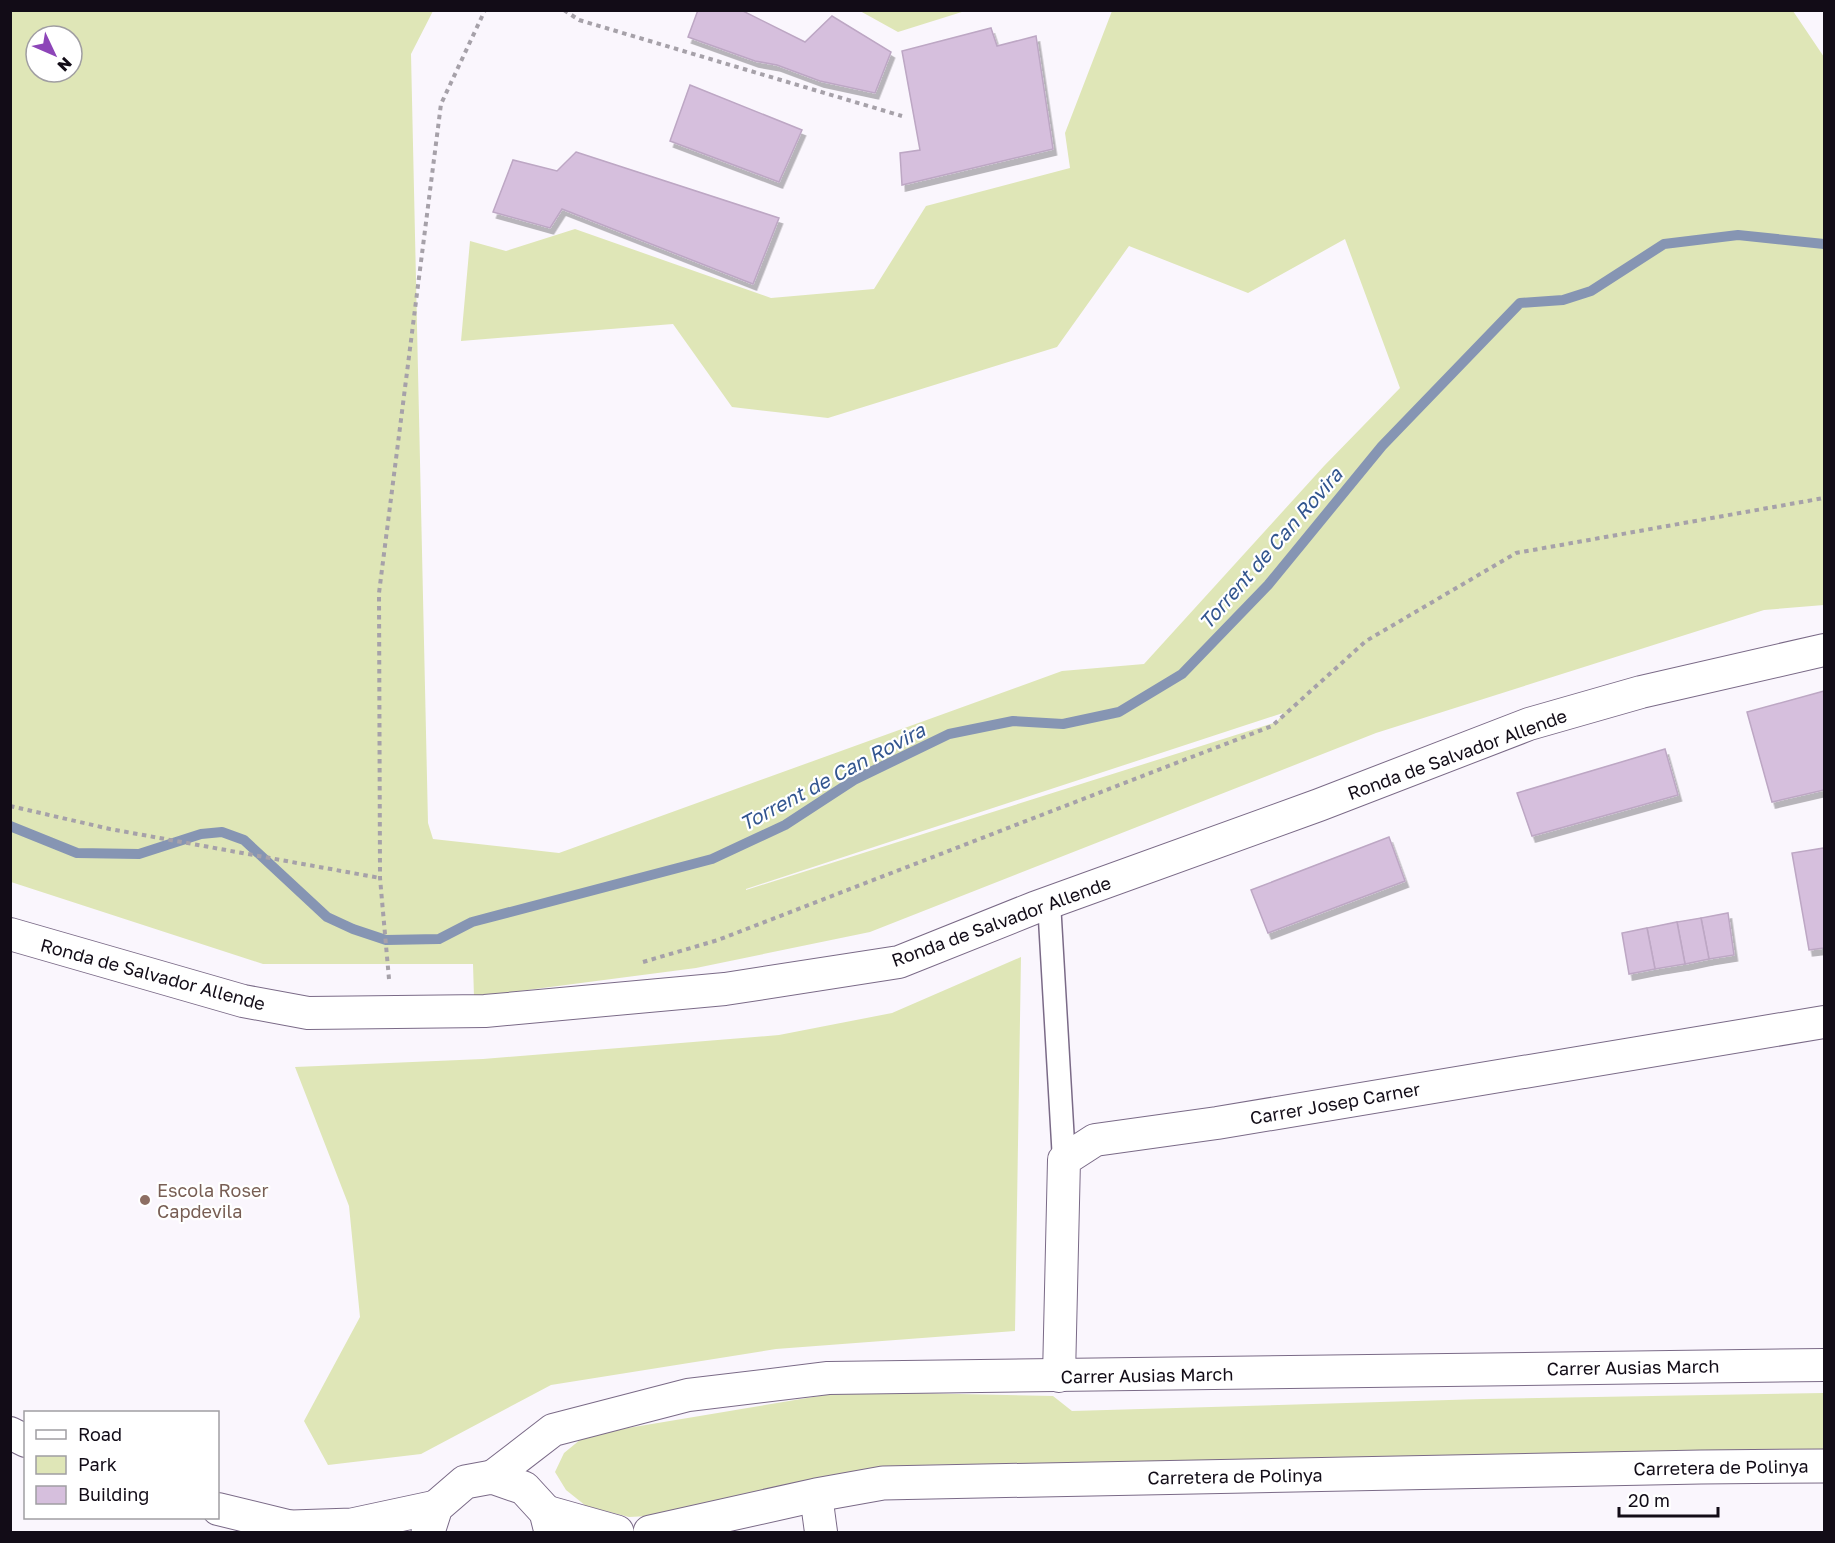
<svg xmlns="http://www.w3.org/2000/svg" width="1835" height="1543" font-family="'Golos Text',sans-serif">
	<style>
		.green { fill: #dfe6b7; fill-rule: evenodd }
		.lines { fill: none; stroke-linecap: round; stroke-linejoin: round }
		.stream { stroke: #8695b3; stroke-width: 10 }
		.building { fill: #d6bfdd; stroke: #bda7c4; stroke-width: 1.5; filter: url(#shadow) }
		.pedestrian-casing { stroke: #7a6a87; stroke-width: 25 }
		.minor-casing { stroke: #7a6a87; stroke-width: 34 }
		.tertiary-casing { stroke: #7a6a87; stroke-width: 35 }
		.path { stroke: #a6a1a9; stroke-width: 4; stroke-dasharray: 4.5 4.5; stroke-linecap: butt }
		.pedestrian { stroke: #fff; stroke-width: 22 }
		.minor { stroke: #fff; stroke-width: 32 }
		.tertiary { stroke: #fff; stroke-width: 33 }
		.education-dot { fill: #8d6e63; stroke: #fff; stroke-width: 2 }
		.labels { text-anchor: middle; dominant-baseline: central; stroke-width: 4.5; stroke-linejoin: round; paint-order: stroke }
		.street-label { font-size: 18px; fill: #120c17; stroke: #fff }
		.education-label { font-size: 18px; fill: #785e54; stroke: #fff; text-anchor: start }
		.water-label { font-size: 20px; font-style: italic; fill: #32558f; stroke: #fff }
	</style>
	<defs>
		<filter id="shadow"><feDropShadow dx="3.5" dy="6" stdDeviation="0" flood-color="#0004"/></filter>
	</defs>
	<rect width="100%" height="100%" fill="#faf6fd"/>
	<!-- green -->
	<g class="green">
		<path d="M11,11H433L411,54L428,823L433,839L559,853L1062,671L1144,664L1324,466L1400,388L1345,239L1248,293L1129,246L1057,347L828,418L732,407L673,324L461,341L470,241L506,251L575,229L771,298L874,289L926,206L1070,168L1065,133L1112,11H1793L1824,57V605L1764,610L1376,733L870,932L696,968L474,997L473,964H263L11,882ZM36,36H72V72H36ZM1283,713L1277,722L746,890V889Z"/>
		<polygon points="860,11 965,11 898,32"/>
		<polygon points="1021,957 1015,1331 776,1349 551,1385 421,1454 328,1465 304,1421 360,1317 349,1206 295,1067 483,1059 779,1035 892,1013"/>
		<polygon points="912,1393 1053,1396 1072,1411 1483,1399 1824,1393 1824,1454 923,1465 743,1494 668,1515 629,1517 586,1506 566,1490 555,1472 564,1453 586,1435 831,1394"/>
	</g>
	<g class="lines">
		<!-- stream -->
		<polyline class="stream" points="10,826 77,853 139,854 201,834 222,832 244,840 327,917 353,929 386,940 439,939 472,922 712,859 785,825 854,780 949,734 1013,721 1063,724 1119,712 1182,674 1268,585 1382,446 1520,303 1563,300 1591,291 1664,244 1738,235 1824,244"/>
	</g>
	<!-- building -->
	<g class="building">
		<polygon points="698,10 741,10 805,42 832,16 891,52 875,93 820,81 777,65 755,61 688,37"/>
		<polygon points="991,28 997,46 1036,36 1053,149 902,185 900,153 920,150 902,51"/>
		<polygon points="690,85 802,130 779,182 670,141"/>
		<polygon points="576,152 779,218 753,284 562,209 550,228 493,212 513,160 557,171"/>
		<polygon points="1824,691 1824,790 1772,802 1747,712"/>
		<polygon points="1665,749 1678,795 1532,836 1517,793"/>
		<polygon points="1389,837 1405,881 1268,933 1251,890"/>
		<polygon points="1824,848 1824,948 1809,950 1792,853"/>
		<polygon points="1728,913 1734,955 1709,959 1701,918"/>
		<polygon points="1701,918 1709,959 1685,964 1677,922"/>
		<polygon points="1677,922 1685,964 1655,969 1647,928"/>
		<polygon points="1647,928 1655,969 1629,974 1622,933"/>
	</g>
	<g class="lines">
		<defs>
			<polyline id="pedestrian" points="1049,902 1064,1160"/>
			<g id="minor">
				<polyline points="10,934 243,1001 308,1013 485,1011 725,989 899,962 1034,908 1319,805 1529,724 1641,692 1824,650"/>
				<polyline points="1059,1376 1064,1160 1095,1140 1217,1123 1824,1022"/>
				<polyline points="10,1433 26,1441"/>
				<polyline points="492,1477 553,1430 688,1395 828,1378 1824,1365"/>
				<polyline points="816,1495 821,1532"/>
				<polyline points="218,1509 292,1527"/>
			</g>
			<g id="tertiary">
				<polyline points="546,1512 617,1532"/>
				<polyline points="292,1527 352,1525 436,1507"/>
				<polyline points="428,1532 436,1507 465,1482 492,1477 524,1488 546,1512 551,1532"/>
				<polyline points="650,1532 816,1495 883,1483 1701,1467 1824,1466"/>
			</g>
		</defs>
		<!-- pedestrian casing -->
		<use href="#pedestrian" class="pedestrian-casing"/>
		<!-- minor casing -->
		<use href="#minor" class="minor-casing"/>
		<!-- tertiary casing -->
		<use href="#tertiary" class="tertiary-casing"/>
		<!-- path -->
		<g class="path">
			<polyline points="564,10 579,20 902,116"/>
			<polyline points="10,806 110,829 380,878"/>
			<polyline points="643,962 718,940 1272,726 1366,641 1516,553 1824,498"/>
			<polyline points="389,979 380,878 379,593 441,104 485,10"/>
		</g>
		<!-- pedestrian -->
		<use href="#pedestrian" class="pedestrian"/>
		<!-- minor -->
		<use href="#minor" class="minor"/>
		<!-- tertiary -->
		<use href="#tertiary" class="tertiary"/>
	</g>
	<!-- markers -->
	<circle class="education-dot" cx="145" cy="1200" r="6"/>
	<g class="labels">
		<!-- street labels -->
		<g class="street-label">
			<text transform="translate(1457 754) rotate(-20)">Ronda de Salvador Allende</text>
			<text transform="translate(1001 921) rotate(-20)">Ronda de Salvador Allende</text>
			<text transform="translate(153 974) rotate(15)">Ronda de Salvador Allende</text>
			<text transform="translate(1335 1103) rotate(-10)">Carrer Josep Carner</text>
			<text transform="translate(1633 1367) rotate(-1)">Carrer Ausias March</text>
			<text transform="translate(1147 1375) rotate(-1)">Carrer Ausias March</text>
			<text transform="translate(1721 1467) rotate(-1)">Carretera de Polinya</text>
			<text transform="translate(1235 1476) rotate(-1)">Carretera de Polinya</text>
		</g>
		<!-- education labels -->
		<g class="education-label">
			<text x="157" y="1190">Escola Roser<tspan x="157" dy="21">Capdevila</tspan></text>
		</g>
		<!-- water labels -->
		<g class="water-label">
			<text transform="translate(1270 548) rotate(-49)">Torrent de Can Rovira</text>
			<text transform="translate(832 776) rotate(-28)">Torrent de Can Rovira</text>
		</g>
	</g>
	<!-- border -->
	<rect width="1835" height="1543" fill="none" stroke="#120c17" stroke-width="24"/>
	<!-- legend -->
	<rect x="24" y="1411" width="195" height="108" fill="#ffffff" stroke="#a09ea2" stroke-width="1.5"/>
	<rect x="36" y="1430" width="30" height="9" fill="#ffffff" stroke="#a09ea2" stroke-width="1.5"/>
	<text x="78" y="1441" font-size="18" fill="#120c17">Road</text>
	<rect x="36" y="1456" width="30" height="18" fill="#dfe6b7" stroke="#a09ea2" stroke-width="1.5"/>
	<text x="78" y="1471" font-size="18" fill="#120c17">Park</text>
	<rect x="36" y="1486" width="30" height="18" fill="#d6bfdd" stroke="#a09ea2" stroke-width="1.5"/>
	<text x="78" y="1501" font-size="18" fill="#120c17">Building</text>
	<!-- north arrow -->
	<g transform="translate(54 54) rotate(134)"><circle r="28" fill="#ffffff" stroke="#a09ea2" stroke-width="1.5"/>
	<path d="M0-4.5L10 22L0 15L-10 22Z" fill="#8d45b8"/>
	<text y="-9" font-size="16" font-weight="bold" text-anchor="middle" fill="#120c17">N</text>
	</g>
	<!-- scale -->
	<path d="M1619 1507v9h99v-9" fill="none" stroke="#120c17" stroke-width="3"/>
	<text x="1628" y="1507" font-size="18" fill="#120c17" stroke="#ffffff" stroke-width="4.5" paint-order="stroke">20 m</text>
</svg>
